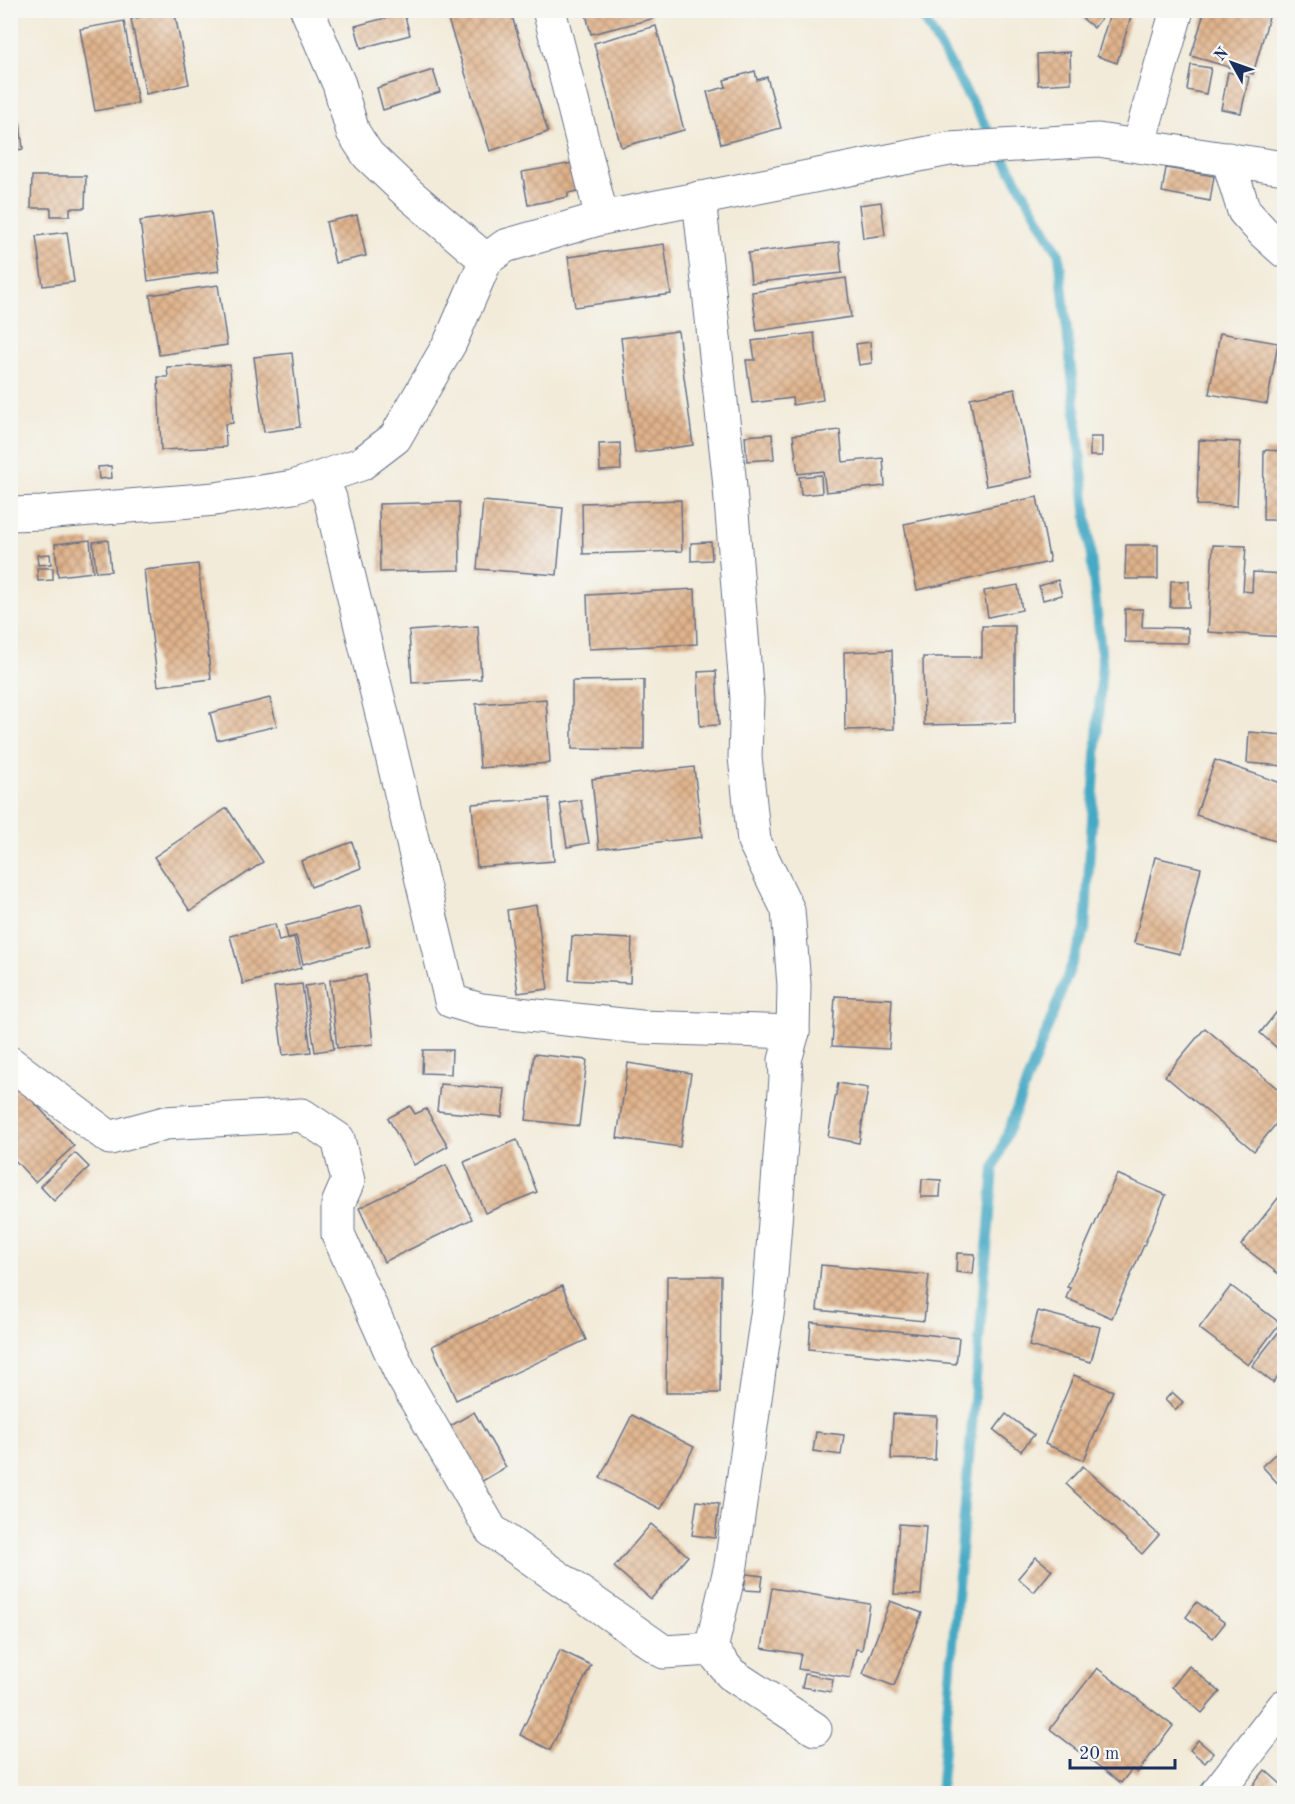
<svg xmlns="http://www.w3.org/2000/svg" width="1295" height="1804" font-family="'Old Standard TT',serif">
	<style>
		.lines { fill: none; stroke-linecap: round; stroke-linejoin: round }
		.stream { stroke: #44a9c4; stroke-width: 10 }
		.building { fill: url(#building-cross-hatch) }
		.minor-casing { stroke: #667189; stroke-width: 35 }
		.minor { stroke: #fff; stroke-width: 33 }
	</style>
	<defs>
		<pattern id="building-cross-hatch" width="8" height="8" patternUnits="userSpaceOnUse" patternTransform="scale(1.5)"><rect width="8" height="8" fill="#e0b38b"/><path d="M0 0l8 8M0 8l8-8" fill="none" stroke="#b59275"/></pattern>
	</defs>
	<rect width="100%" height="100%" fill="#f6f6f2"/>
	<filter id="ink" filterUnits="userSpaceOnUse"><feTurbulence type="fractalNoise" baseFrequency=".0167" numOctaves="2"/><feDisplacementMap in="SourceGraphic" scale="12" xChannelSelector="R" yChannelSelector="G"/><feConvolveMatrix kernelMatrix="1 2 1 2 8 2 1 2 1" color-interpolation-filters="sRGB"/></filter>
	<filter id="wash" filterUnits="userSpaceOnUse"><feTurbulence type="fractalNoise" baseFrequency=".008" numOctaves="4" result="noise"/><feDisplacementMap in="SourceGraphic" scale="24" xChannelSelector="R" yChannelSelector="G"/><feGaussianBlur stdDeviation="1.35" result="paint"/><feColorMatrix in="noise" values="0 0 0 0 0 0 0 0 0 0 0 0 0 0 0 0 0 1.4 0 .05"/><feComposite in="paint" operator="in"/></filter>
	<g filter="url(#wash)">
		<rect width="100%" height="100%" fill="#f2ebd9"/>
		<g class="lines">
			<!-- stream -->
			<polyline class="stream" points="919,10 1059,254 1102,661 1085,930 994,1168 940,1794"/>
		</g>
		<g id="blocks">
			<!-- building -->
			<g class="building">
				<polygon points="174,10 189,84 146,94 131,19"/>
				<polygon points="445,10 510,10 548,132 490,151"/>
				<polygon points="585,10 650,10 652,19 591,34"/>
				<polygon points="1080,10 1108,10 1094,28 1077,14"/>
				<polygon points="1111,10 1133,10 1117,63 1097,56"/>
				<polygon points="1205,10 1271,10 1253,74 1191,56"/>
				<polygon points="404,13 410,35 361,48 355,26"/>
				<polygon points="124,21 138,103 95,111 80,29"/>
				<polygon points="656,26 684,130 621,147 594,43"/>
				<polygon points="1070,52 1071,83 1038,85 1037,54"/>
				<polygon points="1191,65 1211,68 1206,94 1187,90"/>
				<polygon points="433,70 440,92 383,110 377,88"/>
				<polygon points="755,71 757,80 767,77 781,128 721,144 707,92 726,87 724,80"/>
				<polygon points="1228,72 1249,77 1241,113 1221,109"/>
				<polygon points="20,122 23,149 10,151 10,123"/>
				<polygon points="573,163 578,191 568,193 568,197 528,205 522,172"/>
				<polygon points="1166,168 1214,176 1210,201 1162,192"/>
				<polygon points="32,176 86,176 85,208 70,208 70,216 51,216 51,208 31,208"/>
				<polygon points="881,202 885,235 863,238 859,205"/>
				<polygon points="211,211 219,271 148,281 140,221"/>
				<polygon points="357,215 366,256 335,263 326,222"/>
				<polygon points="67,232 74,282 43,286 36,236"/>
				<polygon points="839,242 842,273 751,283 748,253"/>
				<polygon points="664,244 671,294 575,307 568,257"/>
				<polygon points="846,278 851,317 757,331 752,292"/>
				<polygon points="218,285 227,345 159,355 150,295"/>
				<polygon points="678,331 693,445 635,453 621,338"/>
				<polygon points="814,333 823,400 793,405 792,398 752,403 746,360 755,360 752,341"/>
				<polygon points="1220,333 1278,343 1267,404 1209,394"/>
				<polygon points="870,342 872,363 859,365 856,344"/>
				<polygon points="292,353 300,427 264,432 254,357"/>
				<polygon points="230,365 233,423 225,424 226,447 161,450 158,377 168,377 167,367"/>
				<polygon points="1015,389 1032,477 986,486 970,398"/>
				<polygon points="840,430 843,462 883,458 885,486 826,492 823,471 798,474 793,435"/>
				<polygon points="772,434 774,459 747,461 745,436"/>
				<rect x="1090" y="437" width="12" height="19"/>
				<polygon points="1199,440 1240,442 1237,506 1197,505"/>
				<polygon points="620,443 621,470 600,471 599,444"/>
				<polygon points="1264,450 1284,451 1284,520 1263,520"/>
				<polygon points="111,466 112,478 99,479 98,467"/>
				<polygon points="821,475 822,493 801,495 799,477"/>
				<polygon points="1037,497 1050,562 917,590 904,524"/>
				<polygon points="681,500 682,551 583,554 582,503"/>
				<polygon points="483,501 563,508 557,575 477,569"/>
				<polygon points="459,502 460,570 380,572 379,504"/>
				<polygon points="90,540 93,572 58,576 55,544"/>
				<polygon points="108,540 111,571 96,572 93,542"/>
				<polygon points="711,542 712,560 691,561 691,543"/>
				<polygon points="1126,545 1158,545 1158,579 1125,579"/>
				<polygon points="1213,545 1246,546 1243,591 1252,592 1253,572 1284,574 1284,637 1208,632"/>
				<polygon points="50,554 51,564 38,565 37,555"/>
				<polygon points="198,564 211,679 158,686 144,570"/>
				<polygon points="37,568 53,568 53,580 38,581"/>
				<polygon points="1058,580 1062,595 1043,600 1039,586"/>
				<polygon points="1171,581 1189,581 1189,607 1170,607"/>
				<polygon points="1018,585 1022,610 988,617 984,591"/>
				<polygon points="695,589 697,644 589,649 587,595"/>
				<polygon points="1125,609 1143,609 1142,627 1188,628 1188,643 1125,642"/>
				<polygon points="478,626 481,679 412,683 409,631"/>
				<polygon points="982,626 1015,626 1015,723 924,725 923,657 982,657"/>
				<polygon points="892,650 894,729 845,730 844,652"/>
				<polygon points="716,671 719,725 700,726 698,672"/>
				<polygon points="644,680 644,750 572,749 572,681"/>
				<polygon points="270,698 277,726 217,740 210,713"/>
				<polygon points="546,699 550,763 480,768 476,704"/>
				<polygon points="1249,732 1284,735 1284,766 1247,763"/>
				<polygon points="1215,760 1284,784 1284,844 1196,815"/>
				<polygon points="694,767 702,837 599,849 592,779"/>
				<polygon points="549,798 554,861 477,867 472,804"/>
				<polygon points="581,800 589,843 567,847 560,803"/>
				<polygon points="227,808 263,862 190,911 154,857"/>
				<polygon points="352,842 361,868 311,887 301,861"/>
				<polygon points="1155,857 1201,868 1180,954 1134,943"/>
				<polygon points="536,905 548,989 518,993 507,910"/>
				<polygon points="360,906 370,946 303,964 296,936 288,938 285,926"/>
				<polygon points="275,924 279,941 294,937 301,968 243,984 230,936"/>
				<polygon points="572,936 632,939 630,983 569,980"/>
				<polygon points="366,975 373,1044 337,1048 330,980"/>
				<polygon points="324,983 334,1049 315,1052 305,986"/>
				<polygon points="302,984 311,1052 283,1055 274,987"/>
				<polygon points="835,996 892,999 889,1049 832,1046"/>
				<polygon points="1284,1003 1284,1054 1260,1033"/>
				<polygon points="1205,1028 1284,1094 1284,1114 1254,1151 1165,1076"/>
				<polygon points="423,1050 452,1050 451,1074 422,1073"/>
				<polygon points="534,1054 587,1060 579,1126 526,1120"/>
				<polygon points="628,1063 691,1073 680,1147 617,1138"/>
				<polygon points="13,1079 74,1146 35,1182 10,1155 10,1081"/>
				<polygon points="838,1083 868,1088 859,1143 828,1137"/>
				<polygon points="440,1084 505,1089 502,1117 437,1111"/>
				<polygon points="410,1106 415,1114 426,1109 448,1146 414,1165 388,1118"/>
				<polygon points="517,1140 537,1192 485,1213 464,1162"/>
				<polygon points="75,1153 89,1167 54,1201 40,1186"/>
				<polygon points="446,1165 472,1219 384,1262 359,1208"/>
				<polygon points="1117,1174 1166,1195 1112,1318 1066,1298 1070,1288 1067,1287"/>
				<polygon points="922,1179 941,1180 940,1197 921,1197"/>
				<polygon points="1279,1197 1284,1201 1284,1278 1241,1245"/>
				<polygon points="957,1253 975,1254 973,1274 956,1272"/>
				<polygon points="821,1265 929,1275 924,1321 817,1310"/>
				<polygon points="667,1276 721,1276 720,1393 666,1393"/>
				<polygon points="562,1286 586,1340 456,1400 432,1346"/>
				<polygon points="1231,1286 1280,1323 1248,1365 1199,1328"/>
				<polygon points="1038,1311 1100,1327 1091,1362 1029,1346"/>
				<polygon points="811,1322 959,1338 956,1364 809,1349"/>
				<polygon points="1284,1325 1284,1369 1273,1383 1252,1366"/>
				<polygon points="1074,1375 1113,1391 1084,1460 1045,1444"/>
				<polygon points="1172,1392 1183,1402 1176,1410 1165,1400"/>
				<polygon points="474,1412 506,1467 474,1486 442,1431"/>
				<polygon points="893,1414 937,1416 935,1460 891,1459"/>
				<polygon points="1006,1414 1034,1435 1021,1451 994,1430"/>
				<polygon points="632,1415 694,1447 661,1509 600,1478"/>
				<polygon points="816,1432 844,1435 841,1455 813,1451"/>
				<polygon points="1284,1446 1284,1490 1262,1466"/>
				<polygon points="1083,1466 1159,1535 1142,1554 1066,1484"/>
				<polygon points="697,1501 719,1504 715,1538 692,1535"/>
				<polygon points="651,1524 688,1556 651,1599 614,1567"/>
				<polygon points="899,1524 926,1526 921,1595 894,1594"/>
				<polygon points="1036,1557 1052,1570 1034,1592 1018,1578"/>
				<polygon points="746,1574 763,1576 761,1591 744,1590"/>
				<polygon points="772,1588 870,1604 862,1650 856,1649 850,1678 798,1669 801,1654 762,1648"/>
				<polygon points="890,1601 922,1613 894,1686 863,1674"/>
				<polygon points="1197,1602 1225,1623 1213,1638 1186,1617"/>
				<polygon points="560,1650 591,1665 550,1750 520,1735"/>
				<polygon points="1189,1666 1220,1692 1202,1713 1172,1687"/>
				<polygon points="1097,1668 1173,1726 1137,1773 1132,1769 1121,1783 1050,1729"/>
				<polygon points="805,1674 833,1679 831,1692 802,1687"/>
				<polygon points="1198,1740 1213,1753 1205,1763 1190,1750"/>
				<polygon points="1265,1770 1282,1785 1275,1794 1246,1794"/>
			</g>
		</g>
	</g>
	<g filter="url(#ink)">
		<use href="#blocks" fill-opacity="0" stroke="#667189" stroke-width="1.5"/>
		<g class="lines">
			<defs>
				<g id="minor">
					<polyline points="307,10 339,84 353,132 368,155 409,194 486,260"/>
					<polyline points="549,10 602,218"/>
					<polyline points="1138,146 1177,10"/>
					<polyline points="1228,159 1244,211 1263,232 1284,251"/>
					<polyline points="699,198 729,476 747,699 745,757 754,841 788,910 794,985 793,1032 785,1060 786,1078 769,1301 731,1565 711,1649"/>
					<polyline points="321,478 330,498 451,1001 481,1010 641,1027 793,1032"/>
					<polyline points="10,514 42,513 215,499 293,487 361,464 395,438 450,343 486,260 505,246 602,218 949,149 1098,140 1284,168"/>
					<polyline points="10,1063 110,1138 165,1123 302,1115 338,1139 348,1181 338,1204 338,1234 400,1372 491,1530 664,1652 711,1649 731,1674 815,1729"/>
					<polyline points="1216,1794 1284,1706"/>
				</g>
			</defs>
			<!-- minor casing -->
			<use href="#minor" class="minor-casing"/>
			<!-- minor -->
			<use href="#minor" class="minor"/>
		</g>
	</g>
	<!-- margin -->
	<rect width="1295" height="1804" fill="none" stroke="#f6f6f2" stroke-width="36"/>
	<!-- north arrow -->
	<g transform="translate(1232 63) rotate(310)" stroke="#f6f6f2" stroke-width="4.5" paint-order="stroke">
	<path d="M0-4.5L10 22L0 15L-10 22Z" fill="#1b2f5e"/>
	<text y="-9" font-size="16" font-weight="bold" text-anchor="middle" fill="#1b2f5e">N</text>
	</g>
	<!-- scale -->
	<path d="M1070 1759v9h105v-9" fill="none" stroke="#1b2f5e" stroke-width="3"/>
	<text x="1079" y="1759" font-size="18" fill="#1b2f5e" stroke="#f6f6f2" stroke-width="4.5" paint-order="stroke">20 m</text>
</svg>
